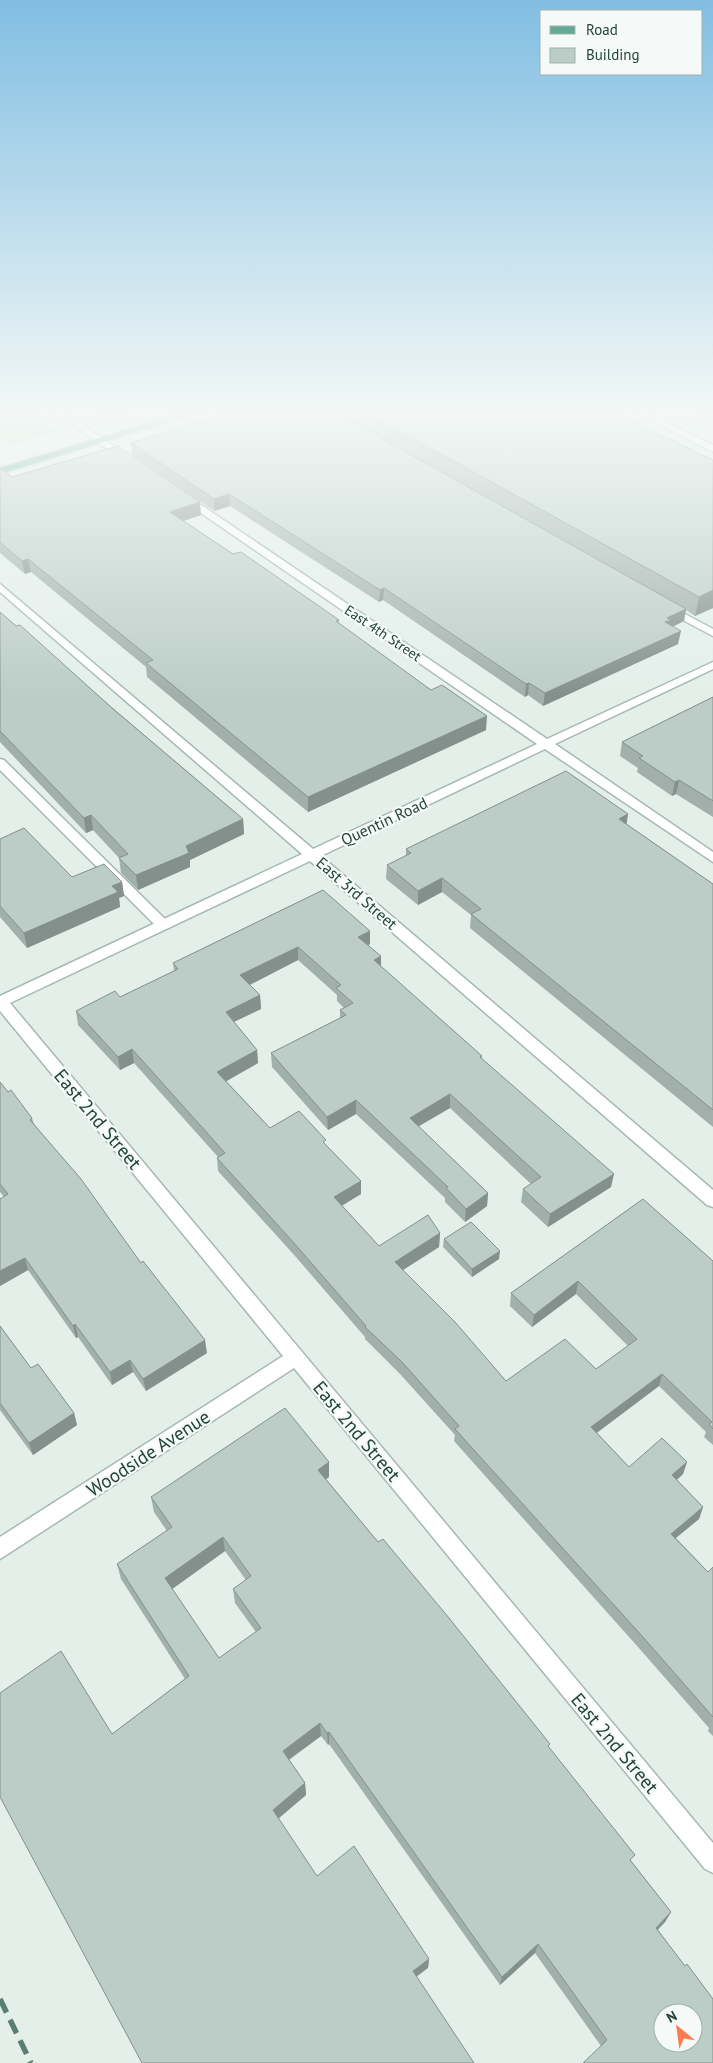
<svg xmlns="http://www.w3.org/2000/svg" width="713" height="2063" font-family="'PT Sans',sans-serif">
	<style>
		.green { fill: #bbe2c5 }
		.lines { fill: none; stroke-linecap: round; stroke-linejoin: round }
		.lane-casing { stroke: #a6b8b1; stroke-width: 3 }
		.street-casing { stroke: #a6b8b1; stroke-width: 3 }
		.primary-casing { stroke: #c1cac8; stroke-width: 3 }
		.lane { fill: #fff; fill-rule: evenodd }
		.street { fill: #fff; fill-rule: evenodd }
		.primary { fill: #64a996; fill-rule: evenodd }
		.rail { stroke: #5b7e74; stroke-width: 5.5; stroke-dasharray: 15 8; stroke-linecap: butt }
		.wall { fill: #a1b0aa; fill-rule: evenodd }
		.shaded-wall { fill: #83908b }
		.building { fill: #bbcdc6; stroke: #83908b; fill-rule: evenodd }
		.labels { text-anchor: middle; dominant-baseline: central; stroke-width: 4.5; stroke-linejoin: round; paint-order: stroke }
		.far-street-label { font-size: 14px; fill: #214339; stroke: #f5faf8 }
		.street-label { font-size: 16px; fill: #214339; stroke: #f5faf8 }
		.near-street-label { font-size: 19px; fill: #214339; stroke: #f5faf8 }
	</style>
	<rect width="100%" height="100%" fill="#e4efea"/>
	<!-- green -->
	<g class="green">
		<polygon points="0,408 26,408 58,431 9,445 0,439"/>
		<polygon points="84,408 148,408 104,421"/>
	</g>
	<g class="lines">
		<defs>
			<polygon id="lane" points="0,759 4,760 168,922 170,925 168,928 158,928 0,770"/>
			<g id="street">
				<polygon points="49,408 59,408 131,458 123,460"/>
				<polygon points="625,408 637,408 713,445 713,452"/>
				<polygon points="182,496 188,496 547,739 713,662 713,669 555,744 713,852 713,862 545,749 321,856 713,1190 713,1207 707,1205 310,861 10,1003 713,1843 713,1873 705,1869 294,1368 0,1559 0,1537 283,1356 0,1011 0,996 302,854 0,592 0,584 313,849 537,744 182,500"/>
				<polygon points="666,604 713,629 713,636 662,609 662,605"/>
			</g>
			<g id="primary">
				<polygon points="198,408 213,408 0,474 0,468"/>
				<polygon points="696,408 713,411 713,417 697,410"/>
			</g>
		</defs>
		<!-- lane casing -->
		<use href="#lane" class="lane-casing"/>
		<!-- street casing -->
		<use href="#street" class="street-casing"/>
		<!-- primary casing -->
		<use href="#primary" class="primary-casing"/>
		<!-- lane -->
		<use href="#lane" class="lane"/>
		<!-- street -->
		<use href="#street" class="street"/>
		<!-- primary -->
		<use href="#primary" class="primary"/>
		<!-- rail -->
		<polyline class="rail" points="0,1999 31,2063"/>
	</g>
	<!-- wall -->
	<g class="wall">
		<polygon points="329,408 605,408 713,460 713,608 695,616 686,610 684,621 673,627 678,644 543,706 528,695 525,697 383,600 379,602 230,506 214,511 132,455 131,443 329,409"/>
		<polygon points="0,468 12,477 201,515 183,521 233,554 339,620 339,624 486,730 308,812 147,677 146,667 31,572 25,574 0,553"/>
		<polygon points="0,612 243,819 244,834 190,860 190,867 138,890 121,873 119,858 93,830 86,833 0,742"/>
		<polygon points="713,697 713,817 676,794 672,796 637,772 638,768 620,756 622,742"/>
		<polygon points="628,814 626,824 713,884 713,1127 470,928 471,915 442,892 418,905 386,879 387,865 406,856 406,849"/>
		<polygon points="0,839 72,877 122,882 124,896 119,898 120,907 27,948 0,917"/>
		<polygon points="323,890 370,944 368,945 381,967 482,1056 482,1059 611,1187 548,1227 521,1202 523,1189 531,1184 450,1108 418,1126 488,1193 487,1206 465,1222 445,1202 445,1198 356,1114 328,1130 272,1067 271,1053 340,1018 340,1010 344,1008 337,1001 337,995 298,960 250,985 260,995 261,1009 234,1022 257,1050 258,1063 226,1081 270,1128 326,1146 361,1181 361,1194 342,1206 379,1246 440,1233 439,1247 403,1270 506,1381 596,1369 628,1346 576,1294 532,1327 510,1306 511,1293 643,1199 713,1261 713,1445 704,1437 706,1432 659,1386 597,1433 629,1467 687,1462 683,1474 677,1480 703,1507 699,1519 676,1538 708,1572 713,1567 713,1736 708,1731 709,1728 638,1647 454,1441 455,1435 401,1375 365,1339 365,1337 295,1256 218,1171 217,1158 218,1157 134,1063 120,1070 78,1025 76,1011 120,997 174,971 173,963"/>
		<polygon points="0,1082 8,1092 32,1118 34,1124 207,1353 146,1391 133,1372 112,1385 78,1337 76,1338 28,1270 0,1286 0,1199 4,1197 0,1192"/>
		<polygon points="444,1239 499,1259 472,1277 443,1247"/>
		<polygon points="0,1326 31,1368 74,1413 77,1425 33,1455 0,1410"/>
		<path d="M329,1462V1477L326,1479L549,1748L632,1862L671,1912L665,1922L658,1930L685,1966L601,2046L535,1953L500,1985L329,1744L328,1745L321,1736L289,1760L305,1783L306,1795L278,1819L317,1876L429,1959L428,1968L112,1734L185,1679L121,1579L117,1564L167,1531L154,1512L151,1497ZM225,1551L246,1580L233,1589L235,1603L256,1632L219,1658L172,1589Z"/>
	</g>
	<!-- shaded-wall -->
	<g class="shaded-wall">
		<polygon points="229,494 230,506 214,511 214,499"/>
		<polygon points="200,502 201,515 171,525 170,512"/>
		<polygon points="28,559 31,572 25,574 22,561"/>
		<polygon points="384,588 383,600 379,602 380,590"/>
		<polygon points="713,590 713,608 695,616 699,597"/>
		<polygon points="686,609 684,621 669,628 665,622 667,618"/>
		<polygon points="681,631 678,644 543,706 545,693"/>
		<polygon points="529,683 528,695 525,697 526,684"/>
		<polygon points="487,716 486,730 308,812 308,797"/>
		<polygon points="679,780 676,794 672,796 675,782"/>
		<polygon points="628,814 626,828 619,819"/>
		<polygon points="91,815 93,830 86,833 84,818"/>
		<polygon points="243,819 244,834 190,860 190,867 138,890 136,875 186,846"/>
		<polygon points="442,878 442,892 418,905 418,891"/>
		<polygon points="122,882 124,896 119,898 120,907 27,948 24,933 112,886"/>
		<polygon points="370,931 370,944 358,951 358,937"/>
		<polygon points="298,947 298,960 241,989 240,975"/>
		<polygon points="381,956 381,970 374,960"/>
		<polygon points="260,995 261,1009 227,1025 226,1012"/>
		<polygon points="132,1049 134,1063 120,1070 118,1057"/>
		<polygon points="257,1050 258,1063 218,1086 217,1072"/>
		<polygon points="450,1094 450,1108 409,1132 410,1118"/>
		<polygon points="356,1100 356,1114 328,1130 327,1117"/>
		<polygon points="614,1174 611,1187 548,1227 550,1214"/>
		<polygon points="361,1181 361,1194 334,1210 334,1197"/>
		<polygon points="488,1193 487,1206 465,1222 466,1209"/>
		<polygon points="440,1233 439,1247 395,1275 395,1262"/>
		<polygon points="500,1251 499,1259 472,1277 472,1269"/>
		<polygon points="25,1258 28,1270 0,1286 0,1271"/>
		<polygon points="578,1281 576,1294 532,1327 534,1315"/>
		<polygon points="75,1324 78,1337 76,1338 73,1326"/>
		<polygon points="205,1340 207,1353 146,1391 143,1379"/>
		<polygon points="130,1360 133,1372 112,1385 110,1372"/>
		<polygon points="662,1374 659,1386 588,1439 591,1427"/>
		<polygon points="74,1413 77,1425 33,1455 29,1443"/>
		<polygon points="329,1462 329,1477 319,1485 318,1470"/>
		<polygon points="687,1462 683,1474 668,1487 672,1475"/>
		<polygon points="703,1507 699,1519 667,1545 671,1534"/>
		<polygon points="223,1537 225,1551 168,1592 165,1578"/>
		<polygon points="320,1723 321,1736 284,1763 283,1751"/>
		<polygon points="329,1732 329,1744 328,1745 327,1733"/>
		<polygon points="305,1783 306,1795 274,1822 273,1810"/>
		<polygon points="671,1912 665,1922 650,1937 656,1928"/>
		<polygon points="538,1944 535,1953 500,1985 502,1977"/>
		<polygon points="429,1959 428,1968 412,1980 413,1971"/>
	</g>
	<!-- building -->
	<g class="building">
		<polygon points="244,408 327,408 686,609 667,618 671,620 665,622 681,631 545,693 529,683 526,684 384,588 380,590 229,494 214,499 131,443"/>
		<polygon points="358,408 605,408 713,460 713,590 699,597"/>
		<polygon points="118,446 200,502 170,512 233,554 241,552 339,620 336,621 431,690 442,685 487,716 308,797 146,663 153,660 28,559 22,561 0,542 0,468 12,477"/>
		<polygon points="0,612 16,626 20,625 112,708 243,819 186,846 189,853 136,875 119,858 128,854 91,815 84,818 0,731"/>
		<polygon points="713,697 713,801 679,780 675,782 639,758 643,756 622,742"/>
		<polygon points="566,771 628,814 619,819 713,884 713,1110 471,914 481,909 442,878 418,891 387,865 411,853 406,849"/>
		<polygon points="24,828 72,877 104,864 122,882 112,886 118,892 24,933 0,906 0,839"/>
		<polygon points="323,890 370,931 358,937 381,956 374,960 482,1056 480,1057 614,1174 550,1214 523,1189 541,1177 450,1094 410,1118 488,1193 466,1209 446,1188 448,1187 356,1100 327,1117 271,1053 346,1015 340,1010 353,1003 336,988 341,985 298,947 240,975 260,995 226,1012 257,1050 217,1072 270,1128 299,1111 326,1140 323,1142 361,1181 334,1197 379,1246 428,1215 440,1233 395,1262 455,1322 506,1381 565,1339 596,1369 637,1339 578,1281 534,1315 511,1293 643,1199 713,1261 713,1429 709,1424 712,1422 662,1374 591,1427 629,1467 662,1438 687,1462 672,1475 703,1507 671,1534 708,1572 713,1567 713,1717 642,1636 455,1429 459,1426 402,1362 365,1327 366,1326 294,1243 217,1158 225,1153 132,1049 118,1057 76,1011 115,991 120,997 178,969 173,963"/>
		<polygon points="0,1082 8,1092 11,1090 32,1118 30,1120 81,1179 141,1263 143,1261 205,1340 143,1379 130,1360 110,1372 75,1324 73,1326 25,1258 0,1271 0,1199 8,1194 0,1184"/>
		<polygon points="471,1222 500,1251 472,1269 444,1239"/>
		<polygon points="0,1326 31,1368 38,1364 74,1413 29,1443 0,1403"/>
		<path d="M285,1408L329,1462L318,1470L378,1542L383,1539L449,1618L550,1744L548,1746L635,1855L630,1860L671,1912L656,1928L685,1966L687,1964L713,1999V2063H583L607,2040L538,1944L502,1977L329,1732L327,1733L320,1723L283,1751L305,1783L273,1810L317,1876L354,1846L429,1959L413,1971L474,2063H142L0,1797V1693L61,1651L112,1734L189,1676L117,1564L172,1527L151,1497ZM223,1537L251,1576L233,1589L261,1628L219,1658L165,1578ZM663,2013H693V2043H663Z"/>
	</g>
	<!-- sky -->
	<linearGradient id="sky" x2="0" y2="1"><stop stop-color="#81bee2"/><stop offset="0.59" stop-color="#f3f8f6"/><stop offset="1" stop-color="#f3f8f6" stop-opacity="0"/></linearGradient>
	<rect width="713" height="697" fill="url(#sky)"/>
	<g class="labels">
		<!-- far-street labels -->
		<g class="far-street-label">
			<text transform="translate(383 633) rotate(34)">East 4th Street</text>
		</g>
		<!-- street labels -->
		<g class="street-label">
			<text transform="translate(384 821) rotate(-25)">Quentin Road</text>
			<text transform="translate(357 893) rotate(41)">East 3rd Street</text>
		</g>
		<!-- near-street labels -->
		<g class="near-street-label">
			<text transform="translate(98 1119) rotate(50)">East 2nd Street</text>
			<text transform="translate(357 1431) rotate(50)">East 2nd Street</text>
			<text transform="translate(148 1453) rotate(-33)">Woodside Avenue</text>
			<text transform="translate(615 1743) rotate(50)">East 2nd Street</text>
		</g>
	</g>
	<!-- legend -->
	<rect x="540" y="10" width="162" height="65" fill="#f5faf8" stroke="#a0b1ac"/>
	<rect x="550" y="26" width="25" height="8" fill="#64a996" stroke="#a0b1ac"/>
	<text x="586" y="35" font-size="15" fill="#214339">Road</text>
	<rect x="550" y="48" width="25" height="15" fill="#bbcdc6" stroke="#a0b1ac"/>
	<text x="586" y="60" font-size="15" fill="#214339">Building</text>
	<!-- north arrow -->
	<g transform="translate(678 2028) rotate(331)"><circle r="24" fill="#f5faf8" stroke="#a0b1ac"/>
	<path d="M0-4L9 19L0 12L-9 19Z" fill="#ff7a51"/>
	<text y="-8" font-size="14" font-weight="bold" text-anchor="middle" fill="#214339">N</text>
	</g>
</svg>
